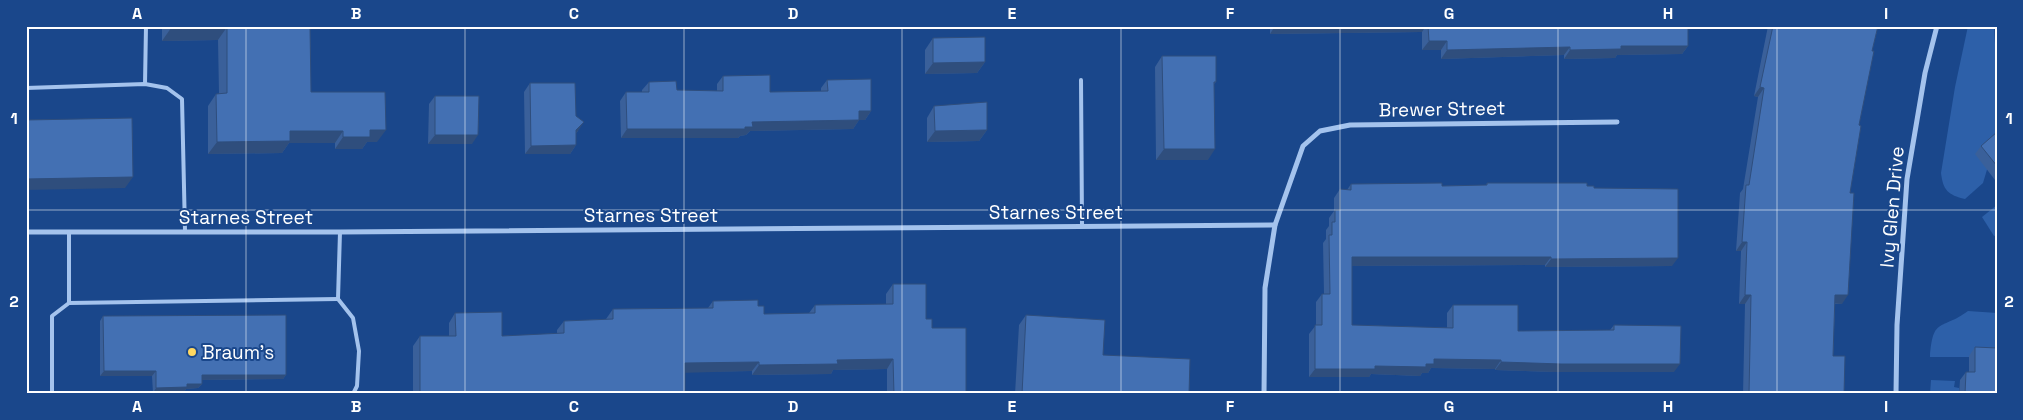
<svg xmlns="http://www.w3.org/2000/svg" width="2023" height="420" font-family="'Space Grotesk',sans-serif">
	<style>
		.green { fill: #2d60a9 }
		.lines { fill: none; stroke-linecap: round; stroke-linejoin: round }
		.service { stroke: #a4c3ed; stroke-width: 4 }
		.minor { stroke: #a4c3ed; stroke-width: 5 }
		.wall { fill: #3a609a }
		.shaded-wall { fill: #2f4e7d }
		.building { fill: #4370b3; stroke: #2f4e7d }
		.grid { fill: none; stroke: #fff; stroke-width: 1; stroke-opacity: 0.55 }
		.poi-dot { fill: #ffd761; stroke: #1a478b; stroke-width: 2 }
		.labels { text-anchor: middle; dominant-baseline: central; stroke-width: 4; stroke-linejoin: round; paint-order: stroke }
		.street-label { font-size: 19px; fill: #fff; stroke: #1a478b }
		.poi-label { font-size: 19px; fill: #fff; stroke: #1a478b; text-anchor: start }
		.neatline { fill: none; stroke: #fff; stroke-width: 2 }
		.grid-label { font-size: 16px; text-anchor: middle; font-weight: bold; fill: #fff }
	</style>
	<rect width="100%" height="100%" fill="#1a478b"/>
	<!-- green -->
	<g class="green">
		<path d="M1968,26H1994L1995,44H1997V136L1983,183L1965,199C1948,195 1943,190 1941,173L1955,87Z"/>
		<polygon points="1997,205 1997,235 1994,236 1982,217"/>
		<path d="M1968,311L1997,313V357H1930C1933,316 1941,331 1968,311Z"/>
		<polygon points="1931,380 1955,381 1954,387 1959,388 1959,394 1930,394"/>
	</g>
	<g class="lines">
		<!-- service -->
		<g class="service">
			<polyline points="1081,80 1082,226"/>
			<polyline points="145,84 146,26"/>
			<polyline points="26,88 145,84 167,88 182,99 185,231"/>
			<polyline points="340,232 338,299 353,318 359,351 357,386 353,394"/>
			<polyline points="69,303 338,299"/>
			<polyline points="52,394 52,316 69,303 69,232"/>
		</g>
		<!-- minor -->
		<g class="minor">
			<polyline points="26,232 340,232 1275,225"/>
			<polyline points="1264,394 1265,288 1275,225 1303,146 1320,131 1350,125 1617,122"/>
			<polyline points="1896,394 1897,325 1907,179 1925,73 1937,26"/>
		</g>
	</g>
	<!-- wall -->
	<g class="wall">
		<polygon points="162,26 310,26 311,92 377,142 367,142 362,149 335,149 335,143 289,143 282,153 208,154 208,106 216,94 219,94 218,40 162,41"/>
		<polygon points="1270,26 1688,26 1688,46 1682,54 1617,55 1615,58 1564,59 1564,55 1441,59 1441,50 1422,50 1422,32 1270,34"/>
		<polygon points="1768,26 1878,26 1872,51 1859,125 1850,193 1842,304 1835,304 1833,356 1844,394 1743,394 1745,304 1739,304 1741,251 1736,251 1740,193 1743,189 1758,97 1754,96"/>
		<polygon points="933,38 985,62 977,73 925,74 925,50"/>
		<polygon points="1162,56 1216,82 1214,84 1208,160 1156,160 1155,67"/>
		<polygon points="723,76 770,92 821,91 821,88 827,80 871,111 865,120 859,120 853,129 750,131 746,135 740,136 738,138 621,138 620,101 626,92 642,92 642,90 649,82 677,90 717,91 717,84"/>
		<polygon points="530,83 576,116 578,131 576,133 576,145 570,154 525,154 524,92"/>
		<polygon points="435,96 472,144 428,144 429,104"/>
		<polygon points="934,106 987,130 979,141 927,142 927,118"/>
		<polygon points="1997,132 1997,178 1995,180 1975,154 1981,146"/>
		<polygon points="1487,183 1587,186 1594,188 1672,266 1545,267 1545,265 1352,266 1352,325 1447,328 1447,313 1453,305 1518,331 1610,330 1614,325 1674,372 1555,372 1495,370 1495,369 1431,368 1428,373 1422,373 1420,376 1371,374 1369,377 1309,377 1309,334 1316,325 1316,302 1322,294 1324,294 1323,243 1326,239 1326,230 1329,226 1329,218 1334,211 1334,198 1340,189 1347,190 1351,184 1442,186 1486,185"/>
		<polygon points="893,284 926,319 966,394 887,394 887,369 833,370 831,374 752,375 752,371 685,372 685,394 413,394 413,346 420,336 449,336 449,323 455,313 502,336 557,334 557,330 564,321 606,319 613,309 708,308 713,301 758,306 764,314 809,313 815,305 886,304 886,294"/>
		<polygon points="1026,315 1103,355 1189,394 1015,394 1019,325"/>
		<polygon points="103,316 286,375 283,379 202,380 202,384 198,388 186,389 184,392 153,393 152,376 100,376 100,321"/>
		<polygon points="1975,347 1997,394 1959,394 1960,380 1966,372 1969,372 1969,356"/>
	</g>
	<!-- shaded-wall -->
	<g class="shaded-wall">
		<polygon points="1275,26 1426,26 1422,32 1270,34"/>
		<polygon points="227,27 218,40 162,41 171,28"/>
		<polygon points="1429,41 1447,41 1441,50 1422,50"/>
		<polygon points="1621,46 1688,46 1682,54 1617,55 1615,58 1564,59 1570,50"/>
		<polygon points="1570,47 1564,55 1441,59 1447,50"/>
		<polygon points="985,62 977,73 925,74 933,63"/>
		<polygon points="1760,87 1764,88 1758,97 1754,96"/>
		<polygon points="859,111 871,111 865,120 853,120"/>
		<polygon points="859,120 853,129 750,131 746,135 740,136 738,138 621,138 627,129 745,127 752,122"/>
		<polygon points="584,122 578,131 570,139 576,130"/>
		<polygon points="370,130 386,130 377,142 367,142 362,149 335,149 343,137"/>
		<polygon points="987,130 979,141 927,142 935,131"/>
		<polygon points="290,131 343,131 335,143 289,143 282,153 208,154 217,142"/>
		<polygon points="435,135 478,135 472,144 428,144"/>
		<polygon points="576,145 570,154 525,154 531,146"/>
		<polygon points="1164,149 1215,149 1208,160 1156,160"/>
		<polygon points="133,177 125,188 26,190 26,179"/>
		<polygon points="1742,242 1747,242 1741,251 1736,251"/>
		<polygon points="1352,257 1551,257 1545,265 1346,266"/>
		<polygon points="1678,258 1672,266 1545,267 1551,259"/>
		<polygon points="1745,295 1751,295 1745,304 1739,304"/>
		<polygon points="1835,295 1848,295 1842,304 1829,303"/>
		<polygon points="893,359 887,369 833,370 831,374 752,375 759,365 837,360"/>
		<polygon points="1434,359 1501,360 1495,369 1431,368 1428,373 1422,373 1420,376 1371,374 1369,377 1309,377 1315,369 1375,366 1426,364"/>
		<polygon points="759,362 752,371 678,373 685,363"/>
		<polygon points="1501,362 1680,364 1674,372 1555,372 1495,370"/>
		<polygon points="104,371 156,371 152,376 100,376"/>
		<polygon points="202,375 286,375 283,379 198,380"/>
		<polygon points="187,384 202,384 198,388 186,389 184,392 153,393 156,388"/>
	</g>
	<!-- building -->
	<g class="building">
		<polygon points="171,26 310,26 311,92 385,92 386,130 370,130 370,137 343,137 343,131 290,131 290,141 217,142 216,94 227,93 227,27 171,28"/>
		<polygon points="1428,26 1688,26 1688,46 1621,46 1621,49 1570,50 1570,47 1447,50 1447,41 1429,41"/>
		<polygon points="1773,26 1878,26 1872,51 1874,51 1859,125 1861,126 1850,193 1854,193 1848,295 1835,295 1833,356 1845,356 1844,394 1749,394 1751,295 1745,295 1747,242 1742,242 1746,185 1749,185 1764,88 1760,87"/>
		<polygon points="985,37 985,62 933,63 933,38"/>
		<polygon points="1162,56 1216,56 1216,82 1214,82 1215,149 1164,149"/>
		<polygon points="770,75 770,92 828,91 827,80 871,79 871,111 859,111 859,120 752,122 753,127 745,127 745,129 627,129 626,92 649,92 649,82 676,81 677,90 723,91 723,76"/>
		<polygon points="530,83 575,83 576,116 584,122 576,130 576,145 531,146"/>
		<polygon points="435,96 479,96 478,135 435,135"/>
		<polygon points="987,102 987,130 935,131 934,106"/>
		<polygon points="132,118 133,177 26,179 26,120"/>
		<polygon points="1997,132 1997,166 1981,146"/>
		<polygon points="1442,183 1442,186 1487,185 1487,183 1587,183 1587,186 1594,186 1594,188 1678,189 1678,258 1551,259 1551,257 1352,257 1352,325 1453,328 1453,305 1518,305 1518,331 1614,330 1614,325 1681,326 1680,364 1561,364 1501,362 1501,360 1434,359 1434,364 1426,364 1426,367 1375,366 1375,369 1315,369 1315,325 1322,325 1322,294 1330,294 1329,235 1332,235 1332,222 1335,222 1335,210 1340,210 1340,189 1351,190 1351,184"/>
		<polygon points="893,284 926,284 926,319 932,319 932,328 966,328 966,394 894,394 893,359 837,360 838,364 759,365 759,362 685,363 685,394 420,394 420,336 456,336 455,313 502,312 502,336 564,333 564,321 613,319 613,309 713,308 713,301 758,300 758,306 764,306 764,314 815,313 815,305 893,304"/>
		<polygon points="286,315 286,375 202,375 202,384 187,384 187,387 156,388 156,371 104,371 103,316"/>
		<polygon points="1026,315 1105,320 1103,355 1190,359 1189,394 1022,394"/>
		<polygon points="1975,347 1997,348 1997,394 1965,394 1966,372 1975,372"/>
	</g>
	<!-- grid -->
	<path class="grid" d="M246,26V394M465,26V394M684,26V394M902,26V394M1121,26V394M1340,26V394M1558,26V394M1777,26V394M26,210H1997"/>
	<!-- markers -->
	<circle class="poi-dot" cx="192" cy="352" r="5"/>
	<g class="labels">
		<!-- street labels -->
		<g class="street-label">
			<text transform="translate(1442 109) rotate(-1)">Brewer Street</text>
			<text transform="translate(1892 207) rotate(-85)">Ivy Glen Drive</text>
			<text x="1056" y="212">Starnes Street</text>
			<text x="651" y="215">Starnes Street</text>
			<text x="246" y="217">Starnes Street</text>
		</g>
		<!-- poi labels -->
		<g class="poi-label">
			<text x="202" y="352">Braum's</text>
		</g>
	</g>
	<!-- border -->
	<rect width="2023" height="420" fill="none" stroke="#1a478b" stroke-width="55"/>
	<rect x="28" y="28" width="1968" height="364" class="neatline"/>
	<g class="grid-label">
		<text x="137" y="19">A</text>
		<text x="356" y="19">B</text>
		<text x="574" y="19">C</text>
		<text x="793" y="19">D</text>
		<text x="1012" y="19">E</text>
		<text x="1230" y="19">F</text>
		<text x="1449" y="19">G</text>
		<text x="1668" y="19">H</text>
		<text x="1886" y="19">I</text>
		<text x="14" y="124">1</text>
		<text x="2009" y="124">1</text>
		<text x="14" y="307">2</text>
		<text x="2009" y="307">2</text>
		<text x="137" y="412">A</text>
		<text x="356" y="412">B</text>
		<text x="574" y="412">C</text>
		<text x="793" y="412">D</text>
		<text x="1012" y="412">E</text>
		<text x="1230" y="412">F</text>
		<text x="1449" y="412">G</text>
		<text x="1668" y="412">H</text>
		<text x="1886" y="412">I</text>
	</g>
</svg>
